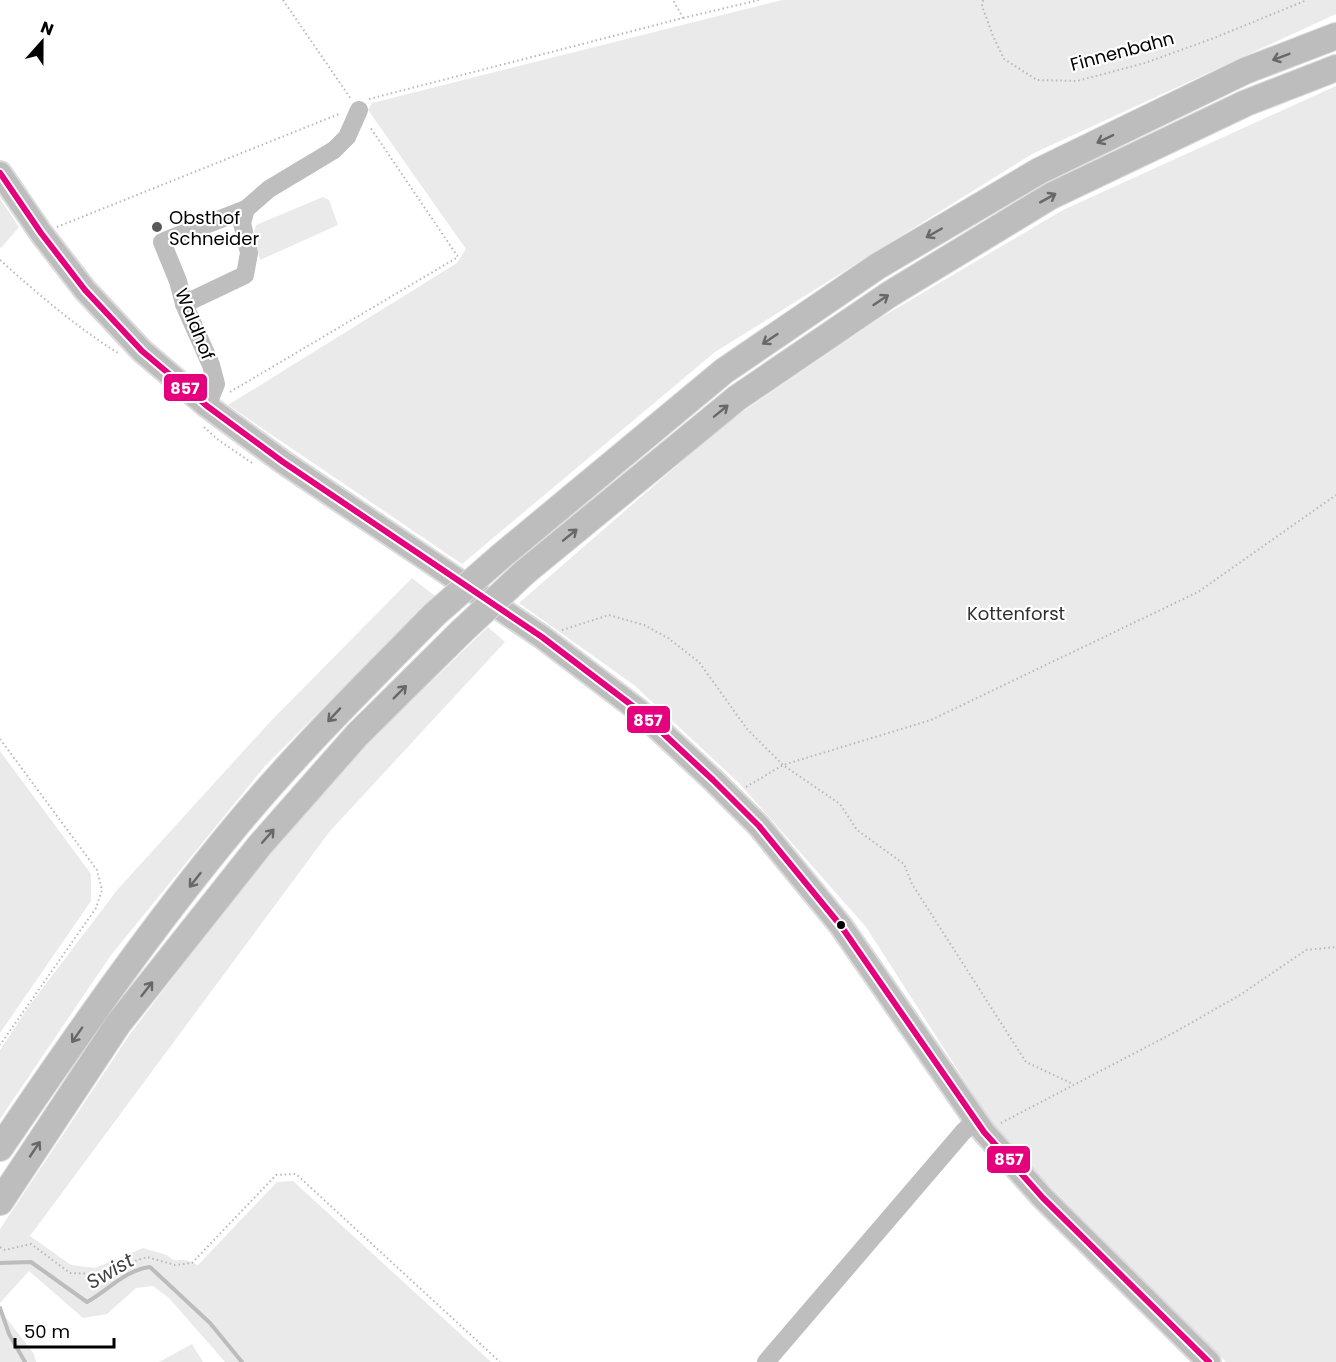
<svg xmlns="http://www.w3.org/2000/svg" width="1336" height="1362" font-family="Poppins,sans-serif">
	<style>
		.green { fill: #eaeaea }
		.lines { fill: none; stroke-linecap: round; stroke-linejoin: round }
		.stream { stroke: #bcbcbc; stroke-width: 4 }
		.major-casing { stroke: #dbdbdb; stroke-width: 26 }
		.highway-casing { stroke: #dbdbdb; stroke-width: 28 }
		.path { stroke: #b8b8b8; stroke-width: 2; stroke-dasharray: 1.5 3; stroke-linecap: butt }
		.minor { stroke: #bebebe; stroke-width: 18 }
		.major { stroke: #bdbdbd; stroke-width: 22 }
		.highway { stroke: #bdbdbd; stroke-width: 26 }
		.highway-bridge-casing { stroke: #dbdbdb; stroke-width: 28; stroke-linecap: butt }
		.highway-bridge { stroke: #bdbdbd; stroke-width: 26 }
		.bus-1-casing { stroke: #fff; stroke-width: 10 }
		.bus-1 { stroke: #e5007d; stroke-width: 6 }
		.oneway { stroke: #686868 }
		.poi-dot { fill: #595959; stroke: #fff; stroke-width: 2 }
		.bus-dot { fill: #000; stroke: #fff; stroke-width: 2 }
		.labels { text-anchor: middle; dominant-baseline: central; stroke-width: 4.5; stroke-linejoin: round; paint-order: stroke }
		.street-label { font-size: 18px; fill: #000; stroke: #fff }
		.poi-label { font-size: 18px; fill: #000; stroke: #fff; text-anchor: start }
		.park-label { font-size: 18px; fill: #303030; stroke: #fff }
		.water-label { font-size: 20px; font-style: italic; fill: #414141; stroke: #fff }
		.line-badge { stroke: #fff; stroke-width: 2 }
		.badge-label { font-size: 16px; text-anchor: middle; font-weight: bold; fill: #fff }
	</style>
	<rect width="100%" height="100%" fill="#fff"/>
	<!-- green -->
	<g class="green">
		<polygon points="782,0 1336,0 1336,14 1032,154 715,352 462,564 228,405 457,263 466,249 368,110 372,103"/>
		<polygon points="1336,86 1336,1362 1226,1362 1001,1137 866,927 739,783 634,685 519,603 726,423 880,318 1063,210"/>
		<polygon points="323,197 329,200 338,225 260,260 253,236 256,225"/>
		<polygon points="0,199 19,227 1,248 0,247"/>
		<polygon points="412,578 435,596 265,766 111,955 0,1119 0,1050 29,1006 118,889 268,724"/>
		<polygon points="488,627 505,642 330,831 30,1236 71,1265 95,1268 143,1248 167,1255 173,1260 186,1260 198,1265 277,1182 293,1181 491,1362 225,1362 169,1298 153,1286 136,1288 107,1314 83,1318 29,1271 0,1303 0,1229 130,1034 257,867 363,747"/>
		<polygon points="0,751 91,874 91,901 0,1033"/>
		<polygon points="0,1310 34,1354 36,1362 0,1362"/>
		<polygon points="192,1344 203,1362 159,1362"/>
	</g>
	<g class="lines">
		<!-- stream -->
		<g class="stream">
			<path d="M0,1263L31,1262L87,1302C107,1291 127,1269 150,1267L210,1323L242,1362"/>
			<polyline points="0,1308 9,1334 25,1362"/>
		</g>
		<defs>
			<polyline id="major" points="0,173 41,233 85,290 142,351 207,406 283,462 542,637 638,710 713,780 759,826 841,926 984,1132 1043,1198 1209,1362"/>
			<g id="highway">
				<polyline points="500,557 724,371 878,266 1039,171 1245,71 1336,36"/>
				<polyline points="525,572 737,398 890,294 1051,196 1246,103 1336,68"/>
				<path d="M0,1148C75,1038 151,928 236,826C298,751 367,683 435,614"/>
				<polyline points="0,1202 118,1024 260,845 357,735 461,632"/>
			</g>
		</defs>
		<!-- major casing -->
		<use href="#major" class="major-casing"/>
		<!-- highway casing -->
		<use href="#highway" class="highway-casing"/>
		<!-- path -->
		<g class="path">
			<polyline points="283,0 351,99"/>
			<polyline points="983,0 982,6 993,36 1004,59 1037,80 1077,81 1145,63 1214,38 1307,0"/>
			<polyline points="683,18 759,0"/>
			<polyline points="369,99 683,18 673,0"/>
			<polyline points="57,227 339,114"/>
			<path d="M0,260C38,294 75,326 118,353"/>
			<polyline points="230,392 458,257 370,127"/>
			<polyline points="204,427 217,439 252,463"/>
			<polyline points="562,630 609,615 644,625 668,638 699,662 747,729 783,765 840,804 857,830 904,864 912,884 1026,1062 1073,1084"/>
			<polyline points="0,739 97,870 102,890 96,908 0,1045"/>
			<polyline points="746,787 783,765 931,720 1198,592 1336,495"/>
			<polyline points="1001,1123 1175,1032 1240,995 1306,950 1336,947"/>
			<polyline points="0,1247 5,1250 31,1244 70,1273 96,1274 147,1257 175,1265 192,1263 276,1175 296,1174 500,1362"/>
		</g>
		<!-- minor -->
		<g class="minor">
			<polyline points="184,304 245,275 249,253 242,223 246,209 269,189 334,150 347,137 359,110"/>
			<polyline points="207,406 216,384 211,365 184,304 178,281 162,242 246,209"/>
			<polyline points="766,1362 963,1132 975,1121"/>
		</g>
		<!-- major -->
		<use href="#major" class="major"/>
		<!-- highway -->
		<use href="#highway" class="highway"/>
		<defs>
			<g id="highway-bridge">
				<polyline points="435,614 500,557"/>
				<polyline points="461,632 525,572"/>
			</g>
		</defs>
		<!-- highway-bridge casing -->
		<use href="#highway-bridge" class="highway-bridge-casing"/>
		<!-- highway-bridge -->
		<use href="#highway-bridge" class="highway-bridge"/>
		<defs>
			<polyline id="bus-1" points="0,173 41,233 85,290 142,351 207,406 283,462 542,637 638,710 713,780 759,826 841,926 984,1132 1043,1198 1209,1362"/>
		</defs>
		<!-- bus-1 casing -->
		<use href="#bus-1" class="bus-1-casing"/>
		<!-- bus-1 -->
		<use href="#bus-1" class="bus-1"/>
	</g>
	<!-- one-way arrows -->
	<defs><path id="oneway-shaft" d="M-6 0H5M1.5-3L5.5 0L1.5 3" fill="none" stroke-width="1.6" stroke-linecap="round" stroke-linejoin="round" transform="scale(1.5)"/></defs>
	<g class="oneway">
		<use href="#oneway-shaft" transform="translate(1281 57) rotate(159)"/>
		<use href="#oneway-shaft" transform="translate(1105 139) rotate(154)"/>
		<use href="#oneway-shaft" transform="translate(1048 198) rotate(-29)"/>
		<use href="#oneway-shaft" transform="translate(934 233) rotate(150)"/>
		<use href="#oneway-shaft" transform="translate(881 300) rotate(-34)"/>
		<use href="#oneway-shaft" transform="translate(770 339) rotate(146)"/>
		<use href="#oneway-shaft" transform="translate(721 411) rotate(-39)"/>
		<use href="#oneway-shaft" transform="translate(570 535) rotate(-39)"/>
		<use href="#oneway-shaft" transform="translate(400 692) rotate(-45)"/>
		<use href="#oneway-shaft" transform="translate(334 715) rotate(133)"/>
		<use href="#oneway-shaft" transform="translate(268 836) rotate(-49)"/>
		<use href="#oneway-shaft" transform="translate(195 880) rotate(128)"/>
		<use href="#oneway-shaft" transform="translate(147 989) rotate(-52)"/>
		<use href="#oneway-shaft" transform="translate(77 1035) rotate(125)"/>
		<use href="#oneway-shaft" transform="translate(35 1149) rotate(-56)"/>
	</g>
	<!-- markers -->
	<circle class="poi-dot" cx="157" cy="227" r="6"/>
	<circle class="bus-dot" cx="841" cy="925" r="5"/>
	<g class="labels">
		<!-- street labels -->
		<g class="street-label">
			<text transform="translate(1122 51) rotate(-15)">Finnenbahn</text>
			<text transform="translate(195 324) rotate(68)">Waldhof</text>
		</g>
		<!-- poi labels -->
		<g class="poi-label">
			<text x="169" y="217">Obsthof<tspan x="169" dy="21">Schneider</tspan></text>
		</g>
		<!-- park labels -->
		<g class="park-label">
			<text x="1016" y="613">Kottenforst</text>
		</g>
		<!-- water labels -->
		<g class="water-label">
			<text transform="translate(110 1271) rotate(-30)">Swist</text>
		</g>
	</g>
	<g class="line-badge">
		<rect x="163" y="373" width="45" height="29" rx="6" fill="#e5007d"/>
		<rect x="626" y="705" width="45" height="29" rx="6" fill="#e5007d"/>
		<rect x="986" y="1145" width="45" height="29" rx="6" fill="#e5007d"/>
	</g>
	<g class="badge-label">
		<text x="185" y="394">857</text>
		<text x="648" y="726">857</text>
		<text x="1009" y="1165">857</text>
	</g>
	<!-- north arrow -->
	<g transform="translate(42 42) rotate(21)" stroke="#ffffff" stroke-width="4.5" paint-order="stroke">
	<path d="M0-4.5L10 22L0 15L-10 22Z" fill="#000000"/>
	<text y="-9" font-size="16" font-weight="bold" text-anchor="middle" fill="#000000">N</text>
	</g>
	<!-- scale -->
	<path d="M15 1338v9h99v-9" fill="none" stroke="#000000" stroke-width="3"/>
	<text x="24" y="1338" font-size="18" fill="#000000" stroke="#ffffff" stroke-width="4.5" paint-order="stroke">50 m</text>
</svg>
